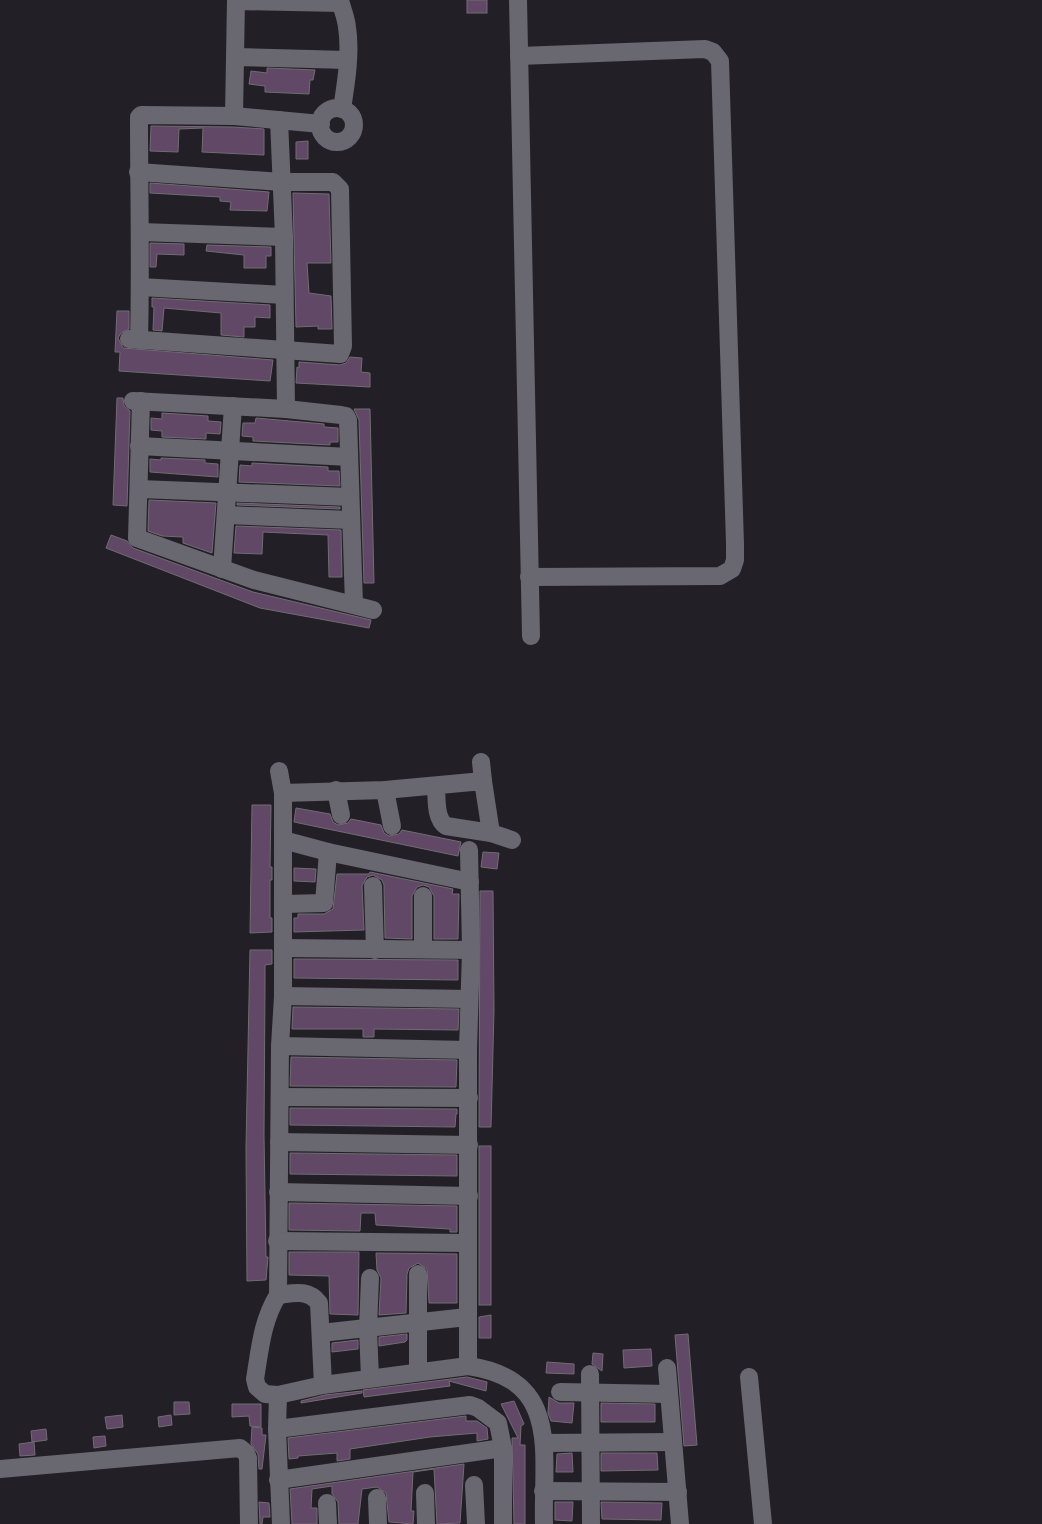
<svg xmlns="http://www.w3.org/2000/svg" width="1042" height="1524" font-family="'PT Sans',sans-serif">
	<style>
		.building { fill: #604866; stroke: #716c72 }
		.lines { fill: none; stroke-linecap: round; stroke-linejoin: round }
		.minor { stroke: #69676f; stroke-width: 18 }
	</style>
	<rect width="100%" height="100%" fill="#222026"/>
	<!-- building -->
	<g class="building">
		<rect x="467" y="0" width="20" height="13"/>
		<polygon points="267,68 315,70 313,80 310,80 309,94 265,92 265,86 249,84 251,71 267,73"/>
		<polygon points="151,126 233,127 264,129 264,155 202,152 203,128 179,129 178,152 150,151"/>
		<polygon points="308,141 308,159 296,159 296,142"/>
		<polygon points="150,183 269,192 267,211 230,210 231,202 220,201 220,197 150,193"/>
		<polygon points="293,193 329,194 331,263 307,263 309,293 331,296 332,329 318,329 318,326 296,327"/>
		<polygon points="150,243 184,244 184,255 157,254 156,267 150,267"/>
		<polygon points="207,245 271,247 271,256 266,256 266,268 244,268 244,255 206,251"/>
		<polygon points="152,298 270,305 270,318 255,317 255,327 244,327 244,337 221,335 221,313 164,308 162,331 153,330 154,307 152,307"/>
		<polygon points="117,311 129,311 129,329 121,333 118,338 123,348 273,360 270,381 119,371 120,352 115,352"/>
		<polygon points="350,357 362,358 361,372 370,373 370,387 296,383 297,367 299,368 299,362 340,365 346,363"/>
		<polygon points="117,398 123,398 124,406 130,411 127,506 113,505"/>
		<polygon points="354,409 370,409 374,583 364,583 359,420"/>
		<polygon points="162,413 208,416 208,421 221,422 220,434 206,433 206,439 162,437 162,431 151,430 151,418 162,419"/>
		<polygon points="256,418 324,424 324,427 338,428 338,442 330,442 330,445 253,441 253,437 242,436 243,423 255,423"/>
		<polygon points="161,458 205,460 205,463 218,464 218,477 150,472 150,459 161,460"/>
		<polygon points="252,463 328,467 328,471 339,471 340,486 239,482 240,465 252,466"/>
		<polygon points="149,500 216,503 212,553 183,543 183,537 162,536 148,531"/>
		<polygon points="237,503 340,507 340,509 237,505"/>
		<polygon points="236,526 341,530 342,577 329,577 328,535 263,532 262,554 234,553"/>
		<polygon points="111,535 127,541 133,548 253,592 371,620 369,628 260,608 106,548"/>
		<polygon points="252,805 271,805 270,867 272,867 272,880 270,880 270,918 272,918 272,932 250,933"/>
		<polygon points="296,808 330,814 333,822 338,825 348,823 351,819 381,825 384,833 389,836 399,834 402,830 461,842 458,856 294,822"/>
		<polygon points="483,852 499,853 497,869 481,867"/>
		<polygon points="294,868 316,869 315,882 294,881"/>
		<polygon points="370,872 453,889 452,894 459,894 458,939 434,939 434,896 429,887 423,885 417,887 412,896 412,939 385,938 384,885 382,880 373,875 367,877 362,886 364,930 294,932 294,918 298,918 298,914 324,914 333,909 337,874 369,874"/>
		<polygon points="480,891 493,891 494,1011 491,1127 479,1127"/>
		<polygon points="250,950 272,950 272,964 265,965 265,986 264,1135 266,1257 268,1257 266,1280 247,1281 246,1148"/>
		<polygon points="294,959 458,960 458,980 294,978"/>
		<polygon points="293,1007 459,1009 458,1030 374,1029 374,1037 363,1037 363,1029 292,1029"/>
		<polygon points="291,1057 457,1060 456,1087 290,1086"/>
		<polygon points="290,1108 457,1109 457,1114 456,1114 455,1127 290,1125"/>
		<rect x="479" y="1146" width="12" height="159"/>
		<polygon points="290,1153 457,1155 457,1176 290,1174"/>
		<polygon points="289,1203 457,1206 457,1232 450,1232 450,1229 376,1225 375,1213 361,1213 360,1231 289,1230"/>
		<polygon points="289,1252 359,1252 358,1315 330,1314 329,1276 289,1275"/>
		<polygon points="376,1253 457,1254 457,1303 429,1303 427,1269 418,1263 409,1268 407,1274 406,1313 379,1315 381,1278 377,1270"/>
		<polygon points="491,1315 491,1338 479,1338 479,1317"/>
		<polygon points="407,1334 407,1340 405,1342 379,1346 379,1337"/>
		<polygon points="688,1334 697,1445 684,1446 675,1335"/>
		<polygon points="358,1340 358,1349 332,1352 332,1343"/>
		<polygon points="651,1349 652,1366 624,1368 623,1350"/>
		<polygon points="593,1353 603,1354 602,1371 592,1364"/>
		<polygon points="547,1362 574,1364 574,1374 546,1373"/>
		<polygon points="467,1377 487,1382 486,1391 449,1381 450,1386 364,1397 363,1390"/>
		<polygon points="362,1391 362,1393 301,1403 301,1401 325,1395"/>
		<polygon points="549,1397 559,1403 574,1403 572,1423 551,1421 548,1413"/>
		<polygon points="514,1401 524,1424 521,1426 520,1445 525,1445 525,1524 514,1524 512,1438 518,1438 501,1404"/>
		<polygon points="174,1402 189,1402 190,1414 174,1415"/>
		<polygon points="601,1403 655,1404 655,1422 601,1422"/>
		<polygon points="232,1404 261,1404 261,1427 250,1426 249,1416 232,1417"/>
		<polygon points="122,1415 123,1427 107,1429 105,1417"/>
		<polygon points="171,1415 172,1425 159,1427 158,1417"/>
		<polygon points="466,1416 466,1421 477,1421 487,1428 488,1439 477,1441 477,1433 430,1437 350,1449 350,1459 337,1461 337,1453 298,1456 298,1458 289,1459 288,1438"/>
		<polygon points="252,1427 262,1428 262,1435 266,1435 262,1469 259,1469 258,1454 251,1444"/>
		<polygon points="46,1429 47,1440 32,1442 31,1431"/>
		<polygon points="105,1436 106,1446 94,1448 93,1437"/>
		<polygon points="34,1442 35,1455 20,1456 19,1444"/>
		<polygon points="572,1453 573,1472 556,1472 557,1454"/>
		<polygon points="601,1453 657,1453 658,1470 601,1471"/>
		<polygon points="464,1464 460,1523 437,1524 434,1469 413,1472 411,1511 414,1511 413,1524 389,1522 386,1493 377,1487 362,1489 358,1524 339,1524 338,1502 332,1494 332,1486 312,1489 311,1508 317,1508 317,1524 292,1524 290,1489"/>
		<polygon points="259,1502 269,1503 270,1517 263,1517 262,1524 260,1524"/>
		<polygon points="555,1502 573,1502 572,1521 555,1520"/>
		<polygon points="601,1502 662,1503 661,1520 602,1519"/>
	</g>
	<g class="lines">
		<!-- minor -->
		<g class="minor">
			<path d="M340,0C342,9 346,17 347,27C351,53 346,83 342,109"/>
			<polyline points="518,0 531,636"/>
			<polyline points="236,1 340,3"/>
			<polyline points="519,56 705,49 713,52 720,61 735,544 735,560 732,569 720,576 529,577"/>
			<polyline points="236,57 347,60"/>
			<circle cx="337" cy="125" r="17"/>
			<polyline points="234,116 236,0"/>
			<polyline points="141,232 284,237"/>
			<polyline points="140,287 284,295"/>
			<polyline points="129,339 340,354 343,346 340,189 333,182 282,182 138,172"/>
			<path d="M139,340C141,266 139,192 139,117L141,115L234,116L321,124"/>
			<polyline points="133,401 286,409 284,237 279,120"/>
			<polyline points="141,401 137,538 254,580 373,610"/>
			<polyline points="286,409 341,415 346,416 348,420 354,604"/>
			<polyline points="139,446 349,457"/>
			<polyline points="139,489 350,497"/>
			<polyline points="226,515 351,520"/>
			<polyline points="222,569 233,406"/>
			<polyline points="481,762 483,781"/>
			<polyline points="279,771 283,793"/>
			<path d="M436,787C437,800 435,818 446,826L491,833L483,781L385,790L283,793V996L280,1046L278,1295C262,1321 260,1349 255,1379L257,1387L265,1394L278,1395L323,1385L468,1366C562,1379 542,1453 544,1524"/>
			<polyline points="336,790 341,815"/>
			<polyline points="385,790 392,826"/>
			<polyline points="491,833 512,840"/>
			<polyline points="283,840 328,852 470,882"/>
			<polyline points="373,886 375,950"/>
			<polyline points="284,904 324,903 328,852"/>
			<polyline points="283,948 471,950"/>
			<polyline points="423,949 423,896"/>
			<polyline points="283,996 469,999"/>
			<polyline points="280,1046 468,1050"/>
			<polyline points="281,1097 469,1098"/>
			<polyline points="279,1142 469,1145"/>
			<polyline points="278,1192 469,1196"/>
			<polyline points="277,1241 468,1243"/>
			<polyline points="418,1274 418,1372"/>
			<path d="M278,1295C294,1293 308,1289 319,1303L323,1385"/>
			<polyline points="321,1333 467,1317"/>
			<polyline points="468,1366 468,1050 471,950 469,850"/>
			<polyline points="667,1368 680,1524"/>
			<polyline points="590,1374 591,1524"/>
			<polyline points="749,1377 763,1524"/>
			<polyline points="370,1378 368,1329 370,1278"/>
			<polyline points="560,1392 669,1394"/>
			<polyline points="278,1395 277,1429 281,1524"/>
			<polyline points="277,1429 470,1405 478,1408 498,1423 503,1448 503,1524"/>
			<polyline points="544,1443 673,1442"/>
			<polyline points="0,1469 240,1448 246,1453 248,1458 249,1524"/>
			<polyline points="278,1480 503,1448"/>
			<polyline points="474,1485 476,1524"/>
			<polyline points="543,1491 678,1492"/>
			<polyline points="425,1493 426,1524"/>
			<polyline points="377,1498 378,1524"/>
			<polyline points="327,1503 328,1524"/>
		</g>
	</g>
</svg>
